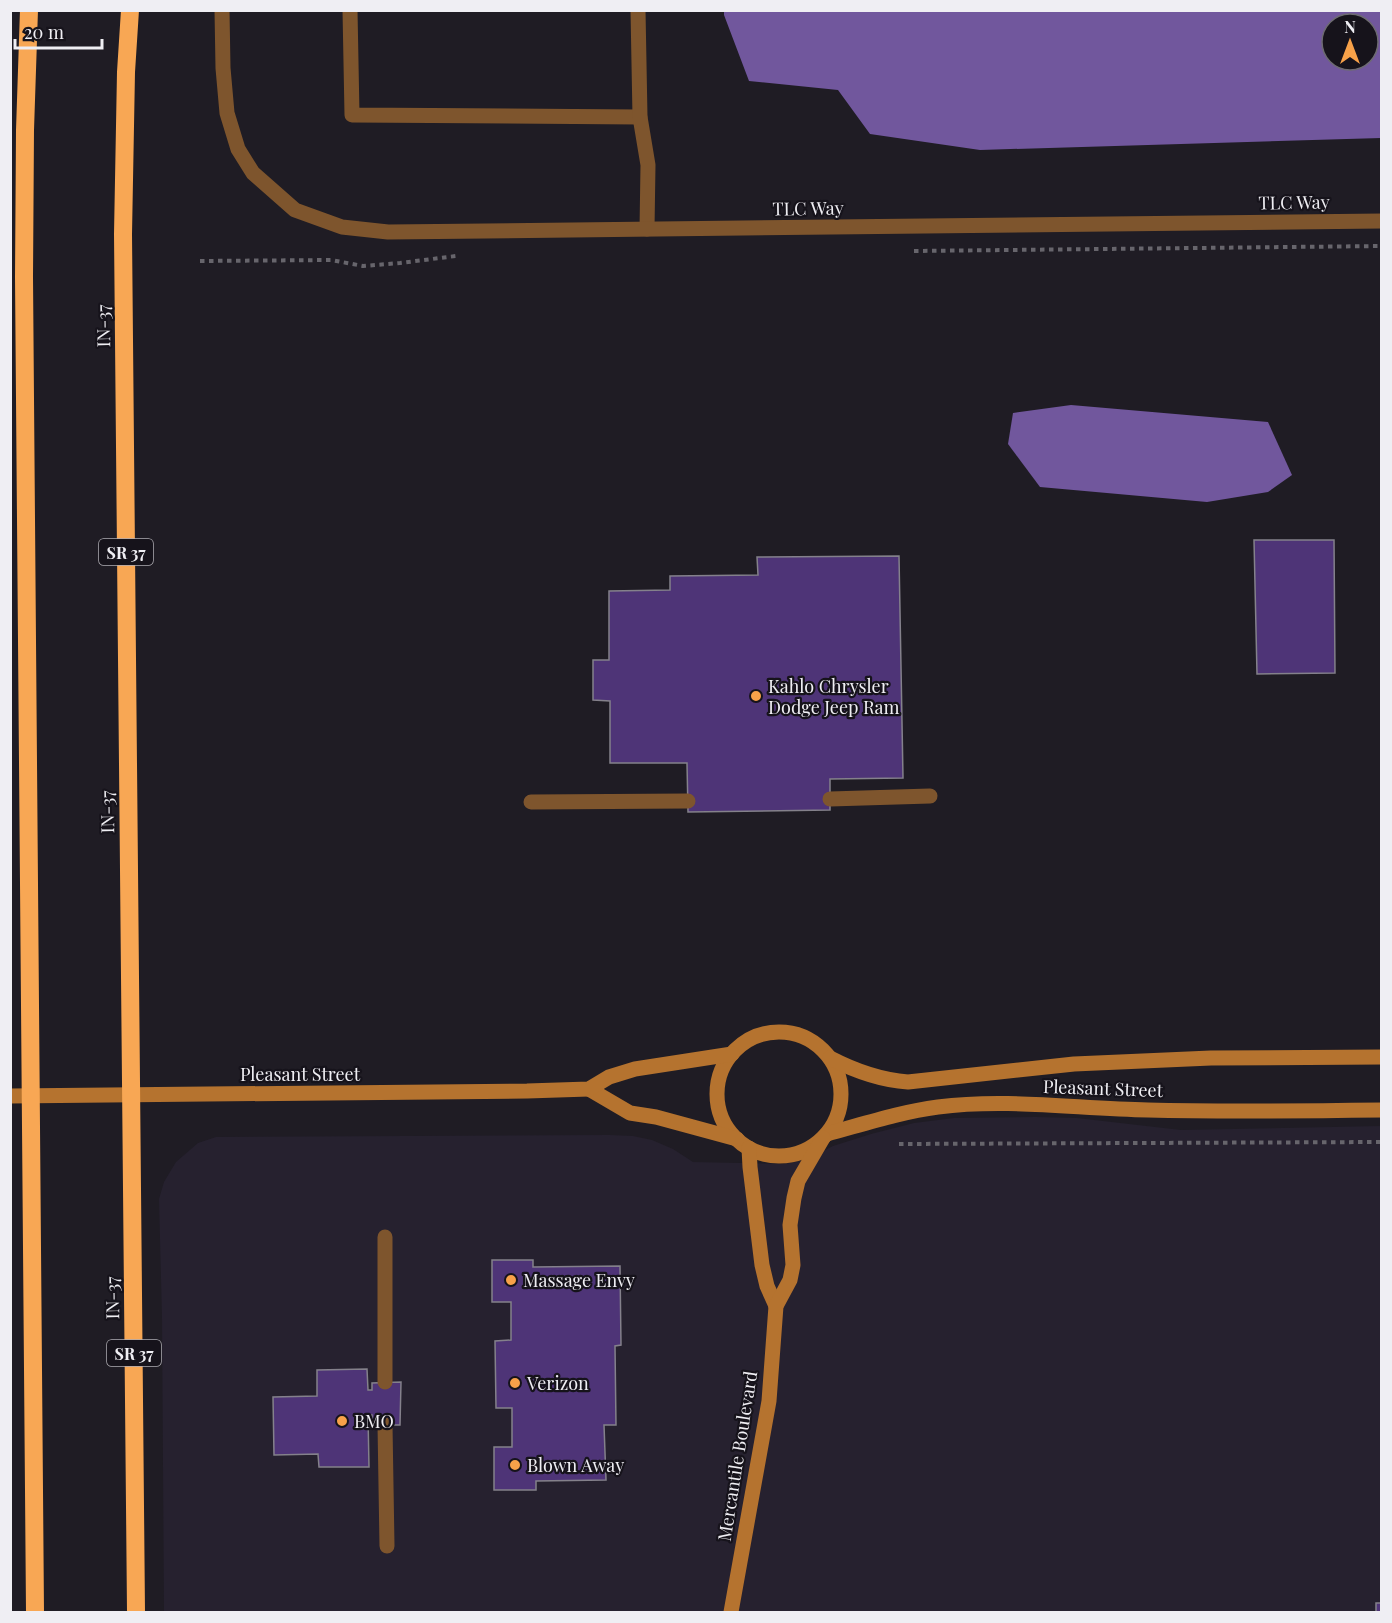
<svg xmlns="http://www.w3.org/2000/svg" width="1392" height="1623" font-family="'Playfair Display',serif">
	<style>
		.built { fill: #26212f }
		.water { fill: #71579d; fill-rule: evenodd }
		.building { fill: #4e3477; stroke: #84818b; stroke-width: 1.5 }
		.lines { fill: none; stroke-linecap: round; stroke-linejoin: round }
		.path { stroke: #67656c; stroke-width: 4; stroke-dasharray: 4.5 4.5; stroke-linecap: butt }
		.lane { stroke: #7e552d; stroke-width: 15 }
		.street { stroke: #7e552d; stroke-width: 15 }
		.secondary { stroke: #b5732f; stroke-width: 15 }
		.highway { stroke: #f8a754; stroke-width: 18 }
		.poi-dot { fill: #f7a149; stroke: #16131b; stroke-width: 2 }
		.labels { text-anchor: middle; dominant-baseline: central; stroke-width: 4.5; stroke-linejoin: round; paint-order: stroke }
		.shield { fill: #16131b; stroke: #aeacb2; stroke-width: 1.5 }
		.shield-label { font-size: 16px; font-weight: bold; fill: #efeef3 }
		.street-label { font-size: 18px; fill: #efeef3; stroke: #16131b }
		.poi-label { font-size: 18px; fill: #efeef3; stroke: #16131b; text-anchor: start }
	</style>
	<rect width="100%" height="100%" fill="#1f1c24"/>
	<!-- built -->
	<polygon class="built" points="1036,1117 1077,1118 1181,1130 1381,1126 1381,1612 164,1612 162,1318 159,1199 164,1182 176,1162 198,1143 216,1137 609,1135 633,1136 652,1140 673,1149 693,1162 783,1164 806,1160 833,1146 871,1134 914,1123 954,1118"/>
	<!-- water -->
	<g class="water">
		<path d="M724,11H1381V138L980,150L870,134L838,90L749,81L724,15ZM1332,24H1368V60H1332Z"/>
		<polygon points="1071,405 1268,422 1292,475 1268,492 1207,502 1040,487 1008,444 1013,413"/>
	</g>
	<!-- building -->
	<g class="building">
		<polygon points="1254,540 1334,540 1335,673 1257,674"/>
		<polygon points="899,556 903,778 830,779 830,810 688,812 687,763 610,763 610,701 593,700 593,660 609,660 609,591 670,590 670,576 758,575 757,557"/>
		<polygon points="492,1260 533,1260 533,1267 620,1266 621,1345 615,1346 616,1425 604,1425 606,1480 536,1481 536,1490 494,1490 494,1447 512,1447 512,1408 496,1408 495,1341 511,1340 511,1302 492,1302"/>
		<polygon points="367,1369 368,1390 372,1390 372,1383 401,1382 400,1425 372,1425 372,1415 368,1415 369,1467 319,1467 318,1454 274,1455 273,1397 317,1396 317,1370"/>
		<rect x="1376" y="1603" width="6" height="9"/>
	</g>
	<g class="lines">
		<!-- path -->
		<g class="path">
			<polyline points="914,251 1382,246"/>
			<polyline points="200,261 331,260 363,266 400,263 456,256"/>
			<polyline points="899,1144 1382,1142"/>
		</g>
		<!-- lane -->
		<g class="lane">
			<polyline points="350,10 352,115 640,117"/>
			<polyline points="638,10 640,117 648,165 647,229"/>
			<polyline points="830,799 930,796"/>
			<polyline points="531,802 688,801"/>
			<polyline points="385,1237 385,1382"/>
			<polyline points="385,1425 387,1546"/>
		</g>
		<!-- street -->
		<polyline class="street" points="222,10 223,68 227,113 238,149 253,173 295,210 342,227 388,232 1382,221"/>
		<!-- secondary -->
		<g class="secondary">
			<circle cx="779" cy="1094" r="62"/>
			<path d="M830,1058C855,1071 880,1080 908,1082L1074,1064L1211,1058L1382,1057"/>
			<polyline points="589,1089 630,1113 656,1117 737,1139"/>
			<polyline points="10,1096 527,1091 589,1089 609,1077 635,1069 732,1054"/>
			<path d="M827,1134C864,1124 900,1112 938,1107C1007,1098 1079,1109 1148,1110C1226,1112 1304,1111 1382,1110"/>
			<polyline points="749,1148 750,1167 762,1265 767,1286 776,1306"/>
			<polyline points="731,1612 769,1401 776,1306 790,1280 793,1265 790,1225 794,1198 798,1181 823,1138"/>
		</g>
		<!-- highway -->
		<g class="highway">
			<polyline points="29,10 25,130 24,277 35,1612"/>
			<polyline points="130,10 126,72 123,234 136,1612"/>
		</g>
	</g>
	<!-- markers -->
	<g class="poi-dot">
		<circle cx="756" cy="696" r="6"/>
		<circle cx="511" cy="1280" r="6"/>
		<circle cx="515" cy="1383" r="6"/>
		<circle cx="342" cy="1421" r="6"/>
		<circle cx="515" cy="1465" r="6"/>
	</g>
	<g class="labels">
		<!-- shield labels -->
		<g class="shield">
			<rect x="99" y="539" width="54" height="26" rx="4.5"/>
			<rect x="107" y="1340" width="54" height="26" rx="4.5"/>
		</g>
		<g class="shield-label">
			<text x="126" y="552">SR 37</text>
			<text x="134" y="1353">SR 37</text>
		</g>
		<!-- street labels -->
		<g class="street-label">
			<text transform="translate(1294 202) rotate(-1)">TLC Way</text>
			<text transform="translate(808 208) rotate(-1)">TLC Way</text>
			<text transform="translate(103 326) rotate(-91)">IN-37</text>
			<text transform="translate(107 812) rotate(-91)">IN-37</text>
			<text x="300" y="1074">Pleasant Street</text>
			<text transform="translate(1103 1088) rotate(2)">Pleasant Street</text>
			<text transform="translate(112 1298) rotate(-91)">IN-37</text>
			<text transform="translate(737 1456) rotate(-81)">Mercantile Boulevard</text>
		</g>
		<!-- poi labels -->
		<g class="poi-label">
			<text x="768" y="686">Kahlo Chrysler<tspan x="768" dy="21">Dodge Jeep Ram</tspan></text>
			<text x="523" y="1280">Massage Envy</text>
			<text x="527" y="1383">Verizon</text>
			<text x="354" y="1421">BMO</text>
			<text x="527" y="1465">Blown Away</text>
		</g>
	</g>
	<!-- border -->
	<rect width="1392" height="1623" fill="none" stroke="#efeef3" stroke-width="24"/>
	<!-- north arrow -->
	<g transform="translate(1350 42)"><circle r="28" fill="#16131b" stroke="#6d6b71" stroke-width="1.5"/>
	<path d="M0-4.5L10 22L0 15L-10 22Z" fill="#f7a149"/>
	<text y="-9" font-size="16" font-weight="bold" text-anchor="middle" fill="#efeef3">N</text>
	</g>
	<!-- scale -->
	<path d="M15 39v9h87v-9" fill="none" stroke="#efeef3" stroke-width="3"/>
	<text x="24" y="39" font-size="18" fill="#efeef3" stroke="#16131b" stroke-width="4.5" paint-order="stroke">20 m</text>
</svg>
